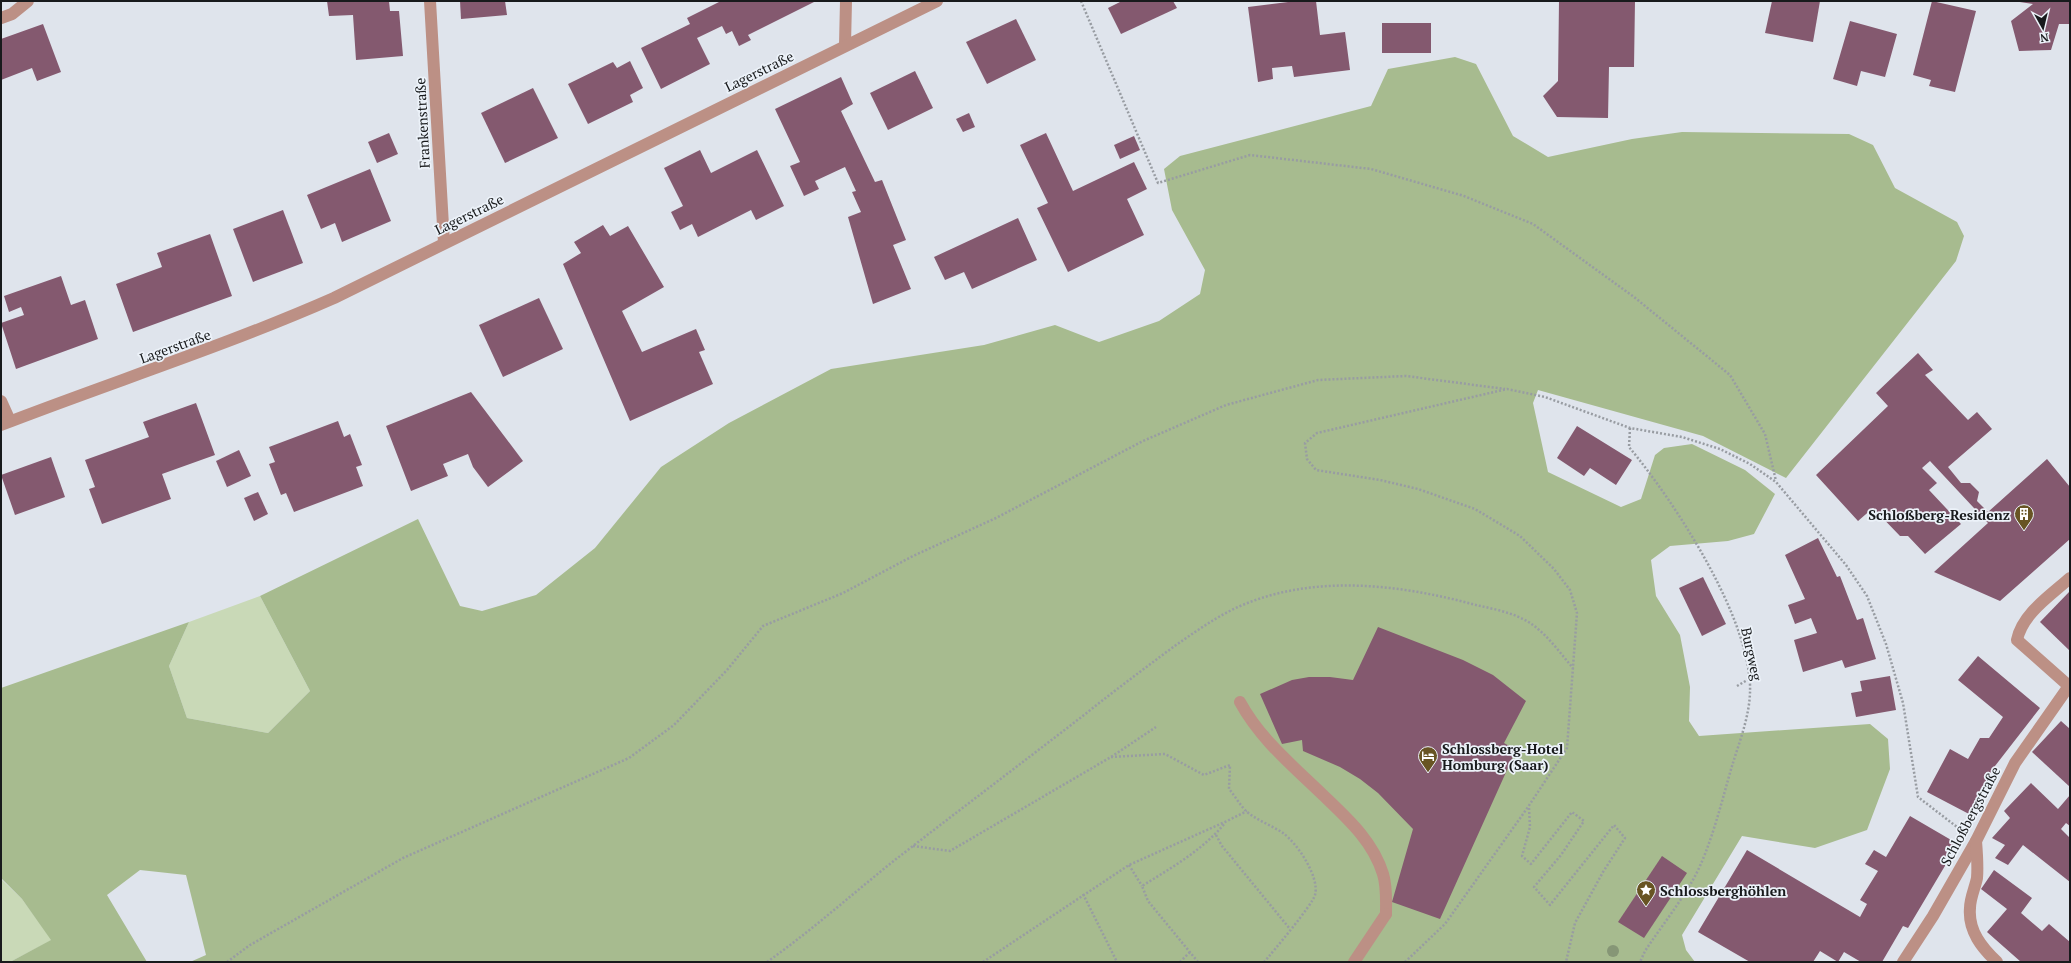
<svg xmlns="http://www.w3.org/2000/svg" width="2071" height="963" font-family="'PT Serif',serif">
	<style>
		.green { fill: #c9d9b7 }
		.forest { fill: #a7bb8f }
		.building { fill: #84596f }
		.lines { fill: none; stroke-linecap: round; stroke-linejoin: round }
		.path { stroke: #989ca2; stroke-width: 2.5; stroke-dasharray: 2 2; stroke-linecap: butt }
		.lane { stroke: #bc9085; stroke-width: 12 }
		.street { stroke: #bc9085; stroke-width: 12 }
		.tree { fill: #869676 }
		.labels { text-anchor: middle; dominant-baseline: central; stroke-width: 3.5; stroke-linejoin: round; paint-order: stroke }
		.street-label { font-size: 14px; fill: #181a1c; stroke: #ecf2f9 }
		.poi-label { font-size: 14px; font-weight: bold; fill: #181a1c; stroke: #ecf2f9; text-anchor: start }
	</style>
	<rect width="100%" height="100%" fill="#dfe4ec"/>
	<!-- green -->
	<g class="green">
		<polygon points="260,596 310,691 268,733 187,718 169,666 189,622"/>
		<polygon points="1,879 22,899 52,940 10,962 1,962"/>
	</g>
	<!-- forest -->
	<polygon class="forest" points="1455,57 1476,64 1513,136 1548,157 1632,139 1682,132 1849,134 1873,145 1895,188 1957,222 1964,236 1956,261 1786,478 1703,436 1538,390 1533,403 1548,472 1621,507 1641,499 1655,455 1664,448 1692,444 1745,470 1775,494 1754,534 1728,541 1670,546 1651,560 1656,596 1680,635 1690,687 1689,721 1699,736 1870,724 1888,739 1890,769 1867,830 1815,848 1742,836 1682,935 1686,950 1695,962 190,962 206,955 186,875 140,870 107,895 147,962 10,962 51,940 22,899 1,878 1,688 189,622 169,666 187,718 268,733 310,691 260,596 418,519 460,606 482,611 536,595 595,548 661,467 729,423 831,369 984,345 1055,325 1099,342 1159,321 1200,294 1205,270 1172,210 1164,169 1180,156 1371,106 1388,69"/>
	<!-- building -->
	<g class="building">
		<polygon points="327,1 389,1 390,11 399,11 403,56 356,60 353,15 329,16"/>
		<polygon points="460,1 505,1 507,15 461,19"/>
		<polygon points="721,1 816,1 748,35 751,40 739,46 732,31 726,34 722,26 697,38 710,64 661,89 641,48 690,24 687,18"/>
		<polygon points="1122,1 1173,1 1177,8 1121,34 1108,8"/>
		<polygon points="1296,1 1316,1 1320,35 1345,32 1350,70 1294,77 1292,66 1272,68 1273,79 1258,82 1248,7"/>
		<polygon points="1559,1 1635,1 1634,67 1609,67 1608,118 1557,117 1543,96 1558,81"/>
		<polygon points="1772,1 1820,1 1813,42 1765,33"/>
		<polygon points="1932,1 1976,11 1955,92 1929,86 1931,80 1913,75"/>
		<polygon points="2013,1 2070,1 2070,24 2059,24 2051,50 2019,51 2011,21 2033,4"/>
		<polygon points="1016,19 1036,60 987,84 966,42"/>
		<polygon points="1850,21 1897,34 1885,77 1861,71 1857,86 1833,79"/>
		<rect x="1382" y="23" width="49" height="30"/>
		<polygon points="43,24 61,72 37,81 32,68 1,80 1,39"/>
		<polygon points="630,61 643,88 630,95 633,102 588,124 568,84 613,62 617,68"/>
		<polygon points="915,71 933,108 888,130 870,93"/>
		<polygon points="841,77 853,104 841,111 875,182 882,180 906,240 893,245 911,289 873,304 848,217 861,212 852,192 856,191 845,167 815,181 819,189 804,196 790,166 800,162 775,109"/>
		<polygon points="533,88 558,138 505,163 481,113"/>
		<polygon points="969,113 975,127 963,132 956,119"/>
		<polygon points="389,133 398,154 377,163 368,142"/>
		<polygon points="1046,133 1073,191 1134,162 1147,189 1127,199 1144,235 1068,272 1037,208 1048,203 1020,145"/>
		<polygon points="1134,136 1140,150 1120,159 1114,145"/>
		<polygon points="700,150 711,173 757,150 784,206 756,220 751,210 698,237 692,224 680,230 671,212 683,206 664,168"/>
		<polygon points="370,169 391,221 342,242 335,223 321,229 307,195"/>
		<polygon points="283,210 303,263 253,282 233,229"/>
		<polygon points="1018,218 1037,260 972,289 964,272 945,280 934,257"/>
		<polygon points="603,225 610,236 628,226 664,287 622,311 642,352 696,329 705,350 699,352 713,384 630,421 563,264 581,253 574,242"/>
		<polygon points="210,234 232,296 133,332 116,284 162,267 157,253"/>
		<polygon points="61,276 71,305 85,300 98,339 16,369 1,323 24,315 21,307 9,312 4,296"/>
		<polygon points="539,298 563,349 503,377 479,325"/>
		<polygon points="1918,353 1933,370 1925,375 1968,420 1977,412 1992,429 1948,467 1961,483 1970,483 1979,492 1977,501 1988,512 2047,459 2070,487 2070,539 2000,601 1934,572 1988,523 1930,461 1922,468 1937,483 1929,490 1961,524 1925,554 1908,536 1900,536 1873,508 1858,521 1816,475 1888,406 1876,393"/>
		<polygon points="471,392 523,461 488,487 473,467 468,454 443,464 448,476 411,491 386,426"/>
		<polygon points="196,403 215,455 162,474 171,499 102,524 89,489 95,487 85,460 149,437 143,422"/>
		<polygon points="338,421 344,437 350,434 362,465 356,467 363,486 294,512 286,493 281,495 269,464 275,462 269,447"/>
		<polygon points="1577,426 1632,460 1616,485 1590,468 1584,476 1557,458"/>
		<polygon points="239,450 251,476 227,487 216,461"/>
		<polygon points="51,457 65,497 15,515 1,475"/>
		<polygon points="258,492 268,514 254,521 244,498"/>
		<polygon points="1818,538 1837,577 1840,576 1857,620 1863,618 1876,659 1845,668 1842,660 1803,672 1794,640 1817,633 1811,618 1795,624 1788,605 1805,599 1785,555"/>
		<polygon points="1703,577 1726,624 1702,636 1679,588"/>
		<polygon points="2070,591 2070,651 2040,622"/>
		<polygon points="1378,627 1463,660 1493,675 1526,701 1504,743 1516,750 1440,919 1392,902 1413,829 1378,793 1360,779 1340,767 1303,751 1302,740 1282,744 1260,694 1292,680 1309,677 1330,677 1353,680"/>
		<polygon points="1978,656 2040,708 1995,766 1969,814 1927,792 1950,749 1968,759 1980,738 1989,738 2003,717 1958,680"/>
		<polygon points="1890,676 1896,710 1856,717 1851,693 1862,691 1860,681"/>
		<polygon points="2061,721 2070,729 2070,787 2032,752"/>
		<polygon points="2031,783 2058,809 2070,795 2070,826 2066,823 2061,829 2070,838 2070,882 2023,845 2008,865 1995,858 2005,845 1992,838 2010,818 2004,811"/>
		<polygon points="1910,816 1958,844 1908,928 1903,926 1882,962 1861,962 1844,952 1838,962 1820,951 1813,962 1750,962 1698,932 1747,850 1860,917 1867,904 1860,900 1878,871 1865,864 1874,850 1886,857"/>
		<polygon points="1662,856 1687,873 1644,938 1618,922"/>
		<polygon points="1994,870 2032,898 2021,913 2042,931 2049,924 2070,942 2070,962 2021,962 1987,932 2007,909 1981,889"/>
	</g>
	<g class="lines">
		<!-- path -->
		<g class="path">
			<polyline points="1081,1 1158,183 1250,155 1371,169 1464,196 1533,224 1634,297 1730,375 1765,434 1776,481"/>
			<path d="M1630,428L1629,447C1674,501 1753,621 1750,693C1749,718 1739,743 1732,766C1722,800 1711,847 1694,878C1680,903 1661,927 1645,951L1640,962"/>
			<polyline points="1737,686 1749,679"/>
			<path d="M1111,757L1165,754L1204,775L1230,765L1229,789C1235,796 1240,805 1246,811C1256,820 1271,825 1283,833C1297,843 1320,877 1315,895C1313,904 1272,953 1264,962"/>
			<polyline points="1529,808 1530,827 1522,856 1531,864 1572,812 1584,821 1561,855 1534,887 1550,905 1614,825 1625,838 1603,872 1575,923 1566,962"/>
			<polyline points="1216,835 1222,846 1290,929"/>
			<polyline points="913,846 950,851 1111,757 1156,727"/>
			<polyline points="1129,865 1142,886"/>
			<polyline points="1083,894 1117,962"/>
			<polyline points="227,962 250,945 403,858 629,758 674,725 727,670 763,626 843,593 913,556 996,518 1143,441 1226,405 1318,380 1406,376 1505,389"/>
			<path d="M767,962C818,926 863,884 913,846C970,802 1027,759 1084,715C1114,691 1145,668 1176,645C1198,630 1220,614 1245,604C1319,574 1402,585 1476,605C1494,609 1515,613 1530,623C1547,634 1560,653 1573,668"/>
			<polyline points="983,962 1129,865 1227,821 1247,811"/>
			<polyline points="1162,962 1165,962"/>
			<polyline points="1180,962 1190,952"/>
			<path d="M1198,962L1148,901L1142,886C1171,868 1203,850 1225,823"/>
			<polyline points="1405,962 1445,924 1528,807 1567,748 1577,613 1570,590 1554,569 1520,536 1475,509 1418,489 1380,480 1316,470 1307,459 1305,443 1317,433 1507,389 1545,397 1630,428 1682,437 1720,449 1750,464 1776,482 1846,565 1867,596 1886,644 1903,703 1918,797 1957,827"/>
		</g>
		<!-- lane -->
		<g class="lane">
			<path d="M1240,702C1260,739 1293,766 1323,795C1347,818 1373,841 1383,874C1387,887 1386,900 1386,914"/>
			<polyline points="1903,962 1933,916 1976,841 2015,763 2069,686"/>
		</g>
		<!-- street -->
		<g class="street">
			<polyline points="430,1 444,243"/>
			<polyline points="1,18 12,14 28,1"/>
			<polyline points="845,45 846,1"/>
			<polyline points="1,401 10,421"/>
			<path d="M1,425C112,382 225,346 334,298L937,1"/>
			<path d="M2070,578C2051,595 2022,614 2017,640L2070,687"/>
			<path d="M1976,841C1977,853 1978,866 1977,878C1975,888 1970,898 1970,908C1968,931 1982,948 1997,962"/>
			<polyline points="1354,962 1386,914"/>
		</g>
	</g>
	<!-- trees -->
	<circle class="tree" cx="1613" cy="951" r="6"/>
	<!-- icons -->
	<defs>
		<symbol id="building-pin" viewBox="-11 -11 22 30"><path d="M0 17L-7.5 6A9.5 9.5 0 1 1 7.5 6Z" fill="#685423" stroke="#ecf2f9"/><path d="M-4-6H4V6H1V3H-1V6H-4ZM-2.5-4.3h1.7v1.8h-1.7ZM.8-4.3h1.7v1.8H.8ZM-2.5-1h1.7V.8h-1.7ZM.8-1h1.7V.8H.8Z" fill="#fff"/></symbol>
		<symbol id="hotel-pin" viewBox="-11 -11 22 30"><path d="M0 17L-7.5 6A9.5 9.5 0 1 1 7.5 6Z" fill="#685423" stroke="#ecf2f9"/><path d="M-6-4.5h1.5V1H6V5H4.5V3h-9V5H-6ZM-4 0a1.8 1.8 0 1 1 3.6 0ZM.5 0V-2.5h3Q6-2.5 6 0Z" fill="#fff"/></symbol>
		<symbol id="sight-pin" viewBox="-11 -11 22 30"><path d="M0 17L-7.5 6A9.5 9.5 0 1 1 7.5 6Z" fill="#685423" stroke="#ecf2f9"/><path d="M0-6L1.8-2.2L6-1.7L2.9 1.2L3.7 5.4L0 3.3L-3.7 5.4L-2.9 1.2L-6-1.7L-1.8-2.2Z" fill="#fff"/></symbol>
	</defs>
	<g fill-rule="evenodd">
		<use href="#building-pin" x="2013" y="503" width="22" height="30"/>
		<use href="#hotel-pin" x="1417" y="745" width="22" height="30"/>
		<use href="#sight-pin" x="1635" y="879" width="22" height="30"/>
	</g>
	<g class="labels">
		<!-- street labels -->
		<g class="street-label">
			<text transform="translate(759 71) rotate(-26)">Lagerstraße</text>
			<text transform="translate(422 123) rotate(-93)">Frankenstraße</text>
			<text transform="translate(469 214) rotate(-26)">Lagerstraße</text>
			<text transform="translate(175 346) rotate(-20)">Lagerstraße</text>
			<text transform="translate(1752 654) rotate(78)">Burgweg</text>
			<text transform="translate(1970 816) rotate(-62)">Schloßbergstraße</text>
		</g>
		<!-- poi labels -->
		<g class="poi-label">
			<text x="2010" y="514" text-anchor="end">Schloßberg-Residenz</text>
			<text x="1442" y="748">Schlossberg-Hotel<tspan x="1442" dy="16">Homburg (Saar)</tspan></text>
			<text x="1660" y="890">Schlossberghöhlen</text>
		</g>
	</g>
	<!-- border -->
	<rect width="2071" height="963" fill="none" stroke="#181a1c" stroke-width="4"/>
	<!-- north arrow -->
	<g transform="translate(2043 28) rotate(172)" stroke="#ecf2f9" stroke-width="3" paint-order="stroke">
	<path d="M0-3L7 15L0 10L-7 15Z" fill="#181a1c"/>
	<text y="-6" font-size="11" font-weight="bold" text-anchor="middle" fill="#181a1c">N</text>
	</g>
</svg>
